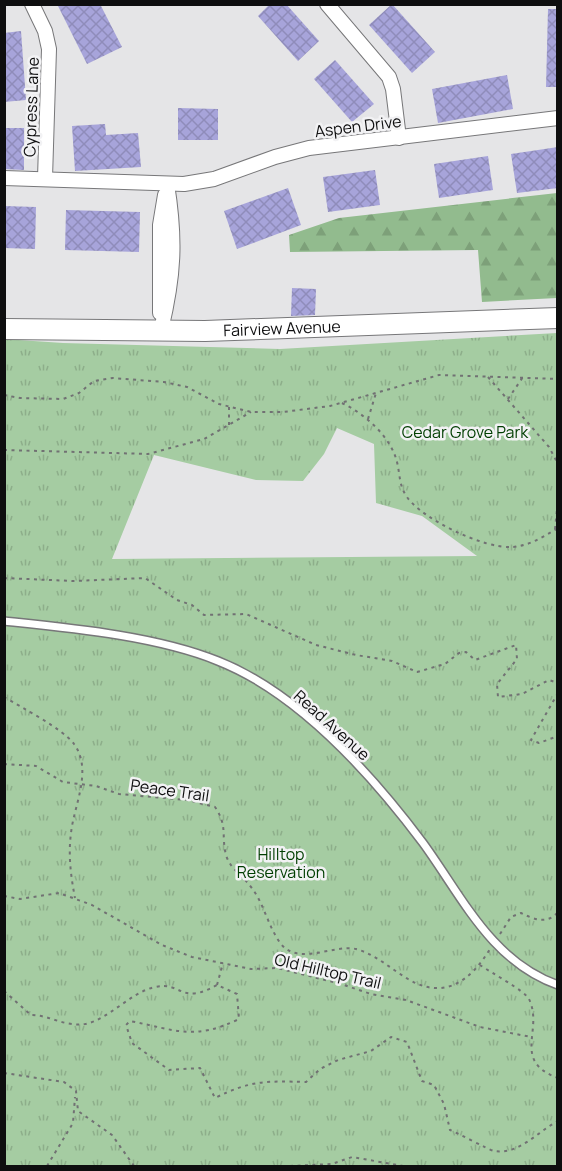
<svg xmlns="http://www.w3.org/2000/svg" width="562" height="1171" font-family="Manrope,sans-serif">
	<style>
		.forest { fill: url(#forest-firs) }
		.park { fill: url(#park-tufts); fill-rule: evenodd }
		.building { fill: url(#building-cross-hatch) }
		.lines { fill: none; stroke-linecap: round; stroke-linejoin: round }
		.lane-casing { stroke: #777779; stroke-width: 10 }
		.street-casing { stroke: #777779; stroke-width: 16 }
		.secondary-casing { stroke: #777779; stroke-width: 22 }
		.path { stroke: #717173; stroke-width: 2; stroke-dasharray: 3 4.5; stroke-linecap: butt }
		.lane { stroke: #fff; stroke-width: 7 }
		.street { stroke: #fff; stroke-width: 14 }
		.secondary { stroke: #fff; stroke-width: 20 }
		.labels { text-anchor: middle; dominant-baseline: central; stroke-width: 5; stroke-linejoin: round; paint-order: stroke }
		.street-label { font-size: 16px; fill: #0e0e0f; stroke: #f2f2f4 }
		.park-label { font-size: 16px; fill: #003e01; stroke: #f2f2f4 }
	</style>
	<defs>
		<pattern id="forest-firs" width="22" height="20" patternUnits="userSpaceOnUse" patternTransform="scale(1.5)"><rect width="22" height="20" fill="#92bb8e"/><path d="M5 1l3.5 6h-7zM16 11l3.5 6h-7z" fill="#7da079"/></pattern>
		<pattern id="park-tufts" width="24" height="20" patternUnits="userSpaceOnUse" patternTransform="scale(1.5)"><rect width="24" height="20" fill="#a5cca2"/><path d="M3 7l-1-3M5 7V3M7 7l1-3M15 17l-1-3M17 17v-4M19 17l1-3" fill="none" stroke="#8dae8a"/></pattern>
		<pattern id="building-cross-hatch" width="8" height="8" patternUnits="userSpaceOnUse" patternTransform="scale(1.5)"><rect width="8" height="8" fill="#a7a4da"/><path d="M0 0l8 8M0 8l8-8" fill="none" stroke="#8f8cba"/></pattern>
	</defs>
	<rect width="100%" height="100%" fill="#e5e5e7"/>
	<!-- forest -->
	<polygon class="forest" points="557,193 557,298 482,302 478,250 290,252 289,235 339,218"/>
	<!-- park -->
	<path class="park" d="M557,333V1166H5L4,339L63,343L280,349ZM337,428L374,444L376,503L422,516L477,556L112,559L154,455L256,480L303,481L324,454Z"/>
	<!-- building -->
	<g class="building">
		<polygon points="57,4 100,4 122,47 87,64"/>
		<polygon points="270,4 286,4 319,41 298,61 258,16"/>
		<polygon points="392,4 435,52 412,73 369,25"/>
		<polygon points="548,9 558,9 558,87 546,87"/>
		<polygon points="21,31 26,100 4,102 4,33"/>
		<polygon points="335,60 374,104 352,122 314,79"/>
		<polygon points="507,75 513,109 438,123 432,89"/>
		<polygon points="178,108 218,109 218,140 178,140"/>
		<polygon points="105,124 106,135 138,133 141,167 75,171 72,126"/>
		<polygon points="4,128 24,128 24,170 4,169"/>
		<polygon points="558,147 558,188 517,193 511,154"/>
		<polygon points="488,156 493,190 439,198 434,164"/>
		<polygon points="375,170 380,205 328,212 323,177"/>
		<polygon points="288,188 301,225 237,249 224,211"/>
		<polygon points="4,206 36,207 35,249 4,248"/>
		<polygon points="66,210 140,212 139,252 65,250"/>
		<polygon points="292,288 316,289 315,315 291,316"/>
	</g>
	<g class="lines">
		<defs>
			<path id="lane" d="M4,621C71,628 157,636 218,661C299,693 372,775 423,843C463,898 491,961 558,985"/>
			<g id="street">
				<polyline points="32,4 45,31 49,49 45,178"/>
				<polyline points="327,4 389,77 393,89 399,138"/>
				<polyline points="4,178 184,184 214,179 275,157 309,148 558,118"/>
				<polyline points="160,313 160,225 165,195"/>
				<path d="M161,330C174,276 176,240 167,184"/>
			</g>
			<g id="secondary">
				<path id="s1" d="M4,329L205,331L558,318"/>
			</g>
		</defs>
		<!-- lane casing -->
		<use href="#lane" class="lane-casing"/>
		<!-- street casing -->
		<use href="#street" class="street-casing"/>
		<!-- secondary casing -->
		<use href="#secondary" class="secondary-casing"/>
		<!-- path -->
		<g class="path">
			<polyline points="488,377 549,447 558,464"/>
			<polyline points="4,395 20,398 63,399 79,393 94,381 113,378 164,382 187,387 219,404 251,412 283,412 330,406 439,375 558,379"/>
			<polyline points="508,399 523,377"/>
			<path d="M342,403C365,414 391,437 397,462C400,474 399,486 407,497C422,519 484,549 512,547C529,546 543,537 558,528"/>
			<polyline points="229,407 229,425"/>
			<polyline points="368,419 376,393"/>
			<polyline points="4,450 148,454 204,439 251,412"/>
			<polyline points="555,529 558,499"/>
			<polyline points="4,578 73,581 145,578 177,600 192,605 204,615 246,614 316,645 356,655 392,661 417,672 445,664 459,653 466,652 475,660 516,645 517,659 497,684 498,697 522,694 549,680 558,683"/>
			<polyline points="558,634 558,644"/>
			<polyline points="558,693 531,740 539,743 558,736"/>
			<path d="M4,697C21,707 63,729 74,744C93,770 74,805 71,833C68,856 71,877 75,898"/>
			<path d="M4,764L36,766L63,782L96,786L119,794L187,800L215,807C228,826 221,835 226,855C230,869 243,876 251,887C264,903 268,927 281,944C299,966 334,944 356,949C375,954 391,969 408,979C445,1001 471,980 490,949"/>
			<polyline points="4,896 20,899 59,893 92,905 162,945 192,957 251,969 277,968 341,984 371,994 406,1000 480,1027 531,1037"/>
			<path d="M500,934L511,917L521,913C533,919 547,925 558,912"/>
			<path d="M480,965C490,972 525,991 529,999C544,1030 511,1061 558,1078"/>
			<polyline points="217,985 223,963"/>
			<path d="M4,991L31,1015C50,1015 64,1027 85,1024C108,1020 131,992 155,987C182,981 180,1006 217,985L237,994L239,1019C194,1041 176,1030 130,1021L126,1025L132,1043L169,1070L200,1068L215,1098C251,1080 267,1081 306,1082L320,1069L338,1060L371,1051L391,1037L407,1042L422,1081L434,1085L444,1104L450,1130C460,1134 487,1149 494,1151C519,1155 537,1132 558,1121"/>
			<polyline points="4,1073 64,1082 76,1091 78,1111 112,1135 134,1166"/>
			<polyline points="47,1166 73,1123 75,1097"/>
			<polyline points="290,1166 332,1164 352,1157 403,1166"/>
		</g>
		<!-- lane -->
		<use href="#lane" class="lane"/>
		<!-- street -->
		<use href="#street" class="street"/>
		<!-- secondary -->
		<use href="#secondary" class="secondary"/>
	</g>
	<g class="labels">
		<!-- street labels -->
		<g class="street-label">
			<text transform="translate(31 107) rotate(-88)">Cypress Lane</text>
			<text transform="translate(358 126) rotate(-7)">Aspen Drive</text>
			<text stroke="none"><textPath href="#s1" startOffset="278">Fairview Avenue</textPath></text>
			<text transform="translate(332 725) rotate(42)">Read Avenue</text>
			<text transform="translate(170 790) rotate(8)">Peace Trail</text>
			<text transform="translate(328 971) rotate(13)">Old Hilltop Trail</text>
		</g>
		<!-- park labels -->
		<g class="park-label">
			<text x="465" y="432">Cedar Grove Park</text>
			<text x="281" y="854">Hilltop<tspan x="281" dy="18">Reservation</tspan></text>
		</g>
	</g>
	<!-- border -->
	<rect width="562" height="1171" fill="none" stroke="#0e0e0f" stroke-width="12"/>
</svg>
